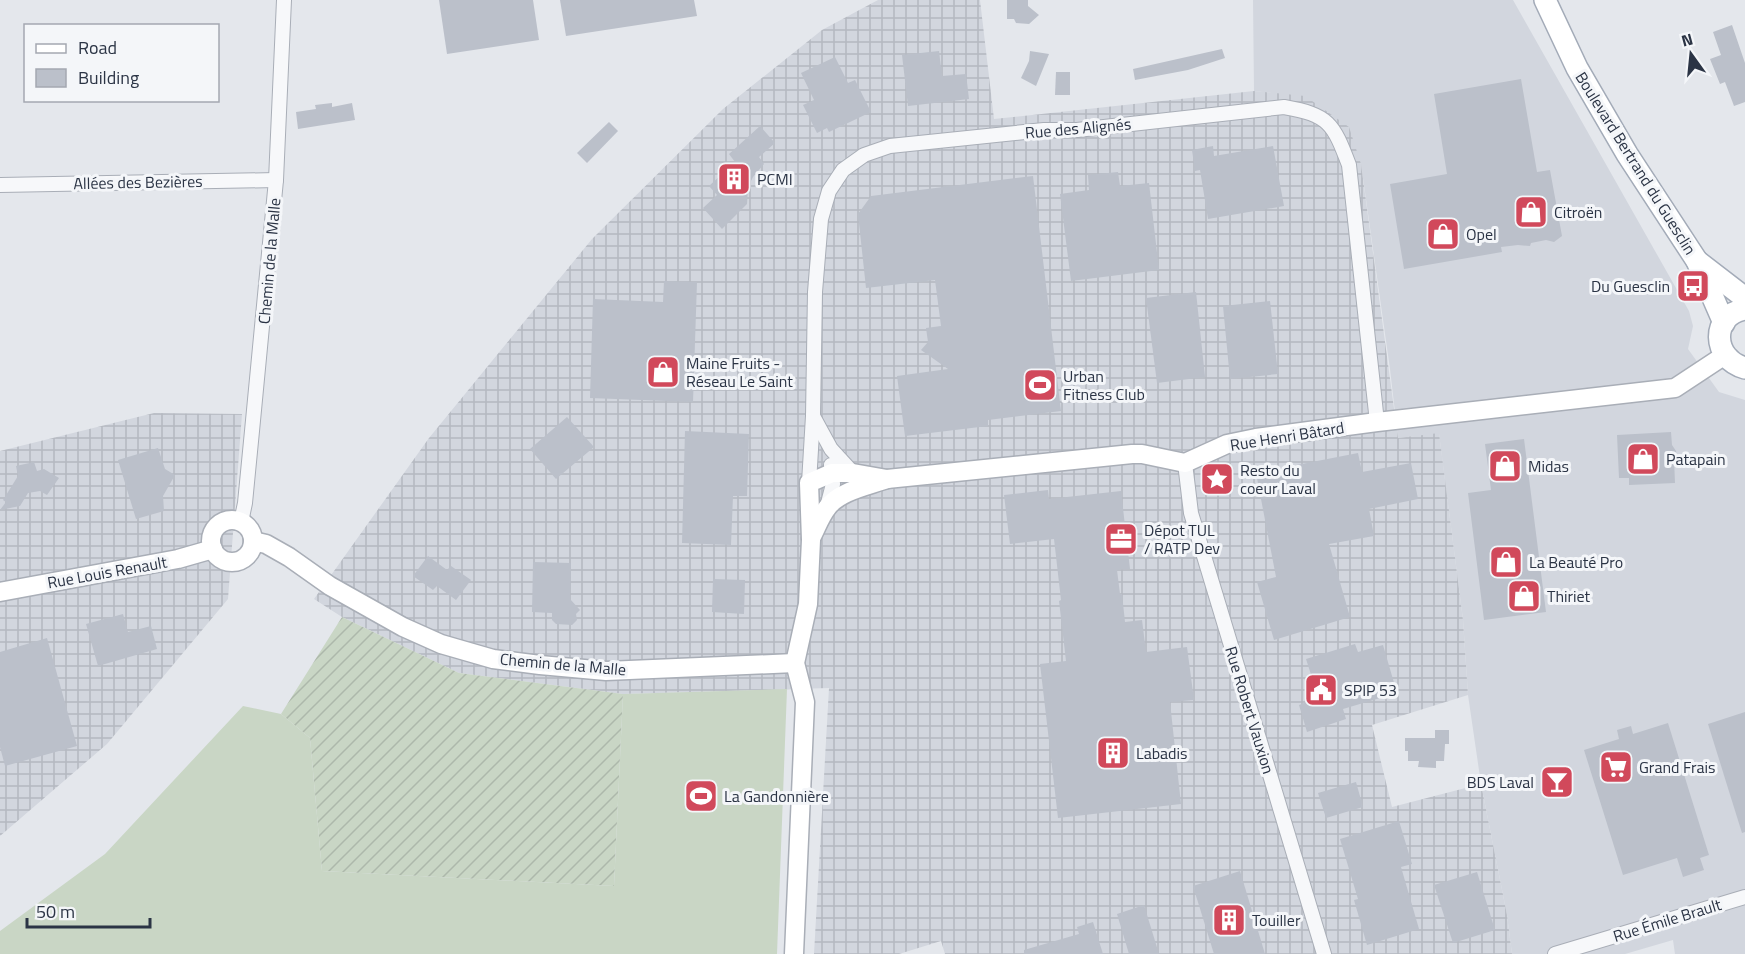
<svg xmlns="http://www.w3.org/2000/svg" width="1745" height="954" font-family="'Titillium Web',sans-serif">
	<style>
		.built { fill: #d2d6de }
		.industrial { fill: url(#industrial-grid) }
		.garden { fill: url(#garden-furrows) }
		.pitch { fill: #c9d6c5 }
		.building { fill: #bbc0ca }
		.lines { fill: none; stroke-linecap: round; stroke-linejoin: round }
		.street-casing { stroke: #a9aeb7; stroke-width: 16 }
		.secondary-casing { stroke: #a9aeb7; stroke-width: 21 }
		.primary-casing { stroke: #a3abb8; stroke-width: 24 }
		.street { stroke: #f7f8fa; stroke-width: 14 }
		.secondary { stroke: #fff; stroke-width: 18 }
		.primary { stroke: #fff; stroke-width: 21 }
		.labels { text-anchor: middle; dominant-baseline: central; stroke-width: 6; stroke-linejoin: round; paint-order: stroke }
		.street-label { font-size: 16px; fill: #2b3445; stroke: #f4f6f9 }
		.poi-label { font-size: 16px; fill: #2b3445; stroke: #f4f6f9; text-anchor: start }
	</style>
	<defs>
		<pattern id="industrial-grid" width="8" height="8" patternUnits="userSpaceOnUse" patternTransform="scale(1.5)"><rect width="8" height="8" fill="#d2d6de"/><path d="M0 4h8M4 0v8" fill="none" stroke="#b4b8c0"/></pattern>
		<pattern id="garden-furrows" width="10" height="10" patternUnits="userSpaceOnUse" patternTransform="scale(1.5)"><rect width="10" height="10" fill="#c9d6c5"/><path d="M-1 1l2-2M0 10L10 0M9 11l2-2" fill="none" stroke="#adb8ab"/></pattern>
	</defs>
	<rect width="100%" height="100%" fill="#e4e7ec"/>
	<!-- built -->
	<polygon class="built" points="1253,0 1513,0 1689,311 1693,326 1688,349 1719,392 1745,400 1745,954 1675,954 1673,940 1625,954 1512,954 1507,915 1481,784 1468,695 1463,620 1439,434 1398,438 1390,369 1361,164 1305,97 1254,91"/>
	<!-- industrial -->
	<g class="industrial">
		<polygon points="878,0 980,0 994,119 1254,91 1305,96 1349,127 1361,164 1398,438 1439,433 1463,620 1468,695 1372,725 1392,807 1481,784 1507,915 1512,954 945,954 941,941 899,954 814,954 829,688 623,694 459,673 342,617 314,599 429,438 592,239 723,109 822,30"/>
		<polygon points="154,413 242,414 228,599 107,744 0,836 0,451"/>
	</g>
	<!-- garden -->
	<polygon class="garden" points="342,617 459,673 623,694 614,886 322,871 310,738 281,714"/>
	<!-- pitch -->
	<polygon class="pitch" points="787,689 777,954 0,954 0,931 105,854 243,706 281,714 310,738 322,871 614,886 623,694"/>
	<!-- building -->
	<g class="building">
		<polygon points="439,0 533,0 539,40 447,54"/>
		<polygon points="560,0 694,0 697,16 566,36"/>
		<polygon points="1007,0 1028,0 1028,6 1039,15 1029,24 1016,23 1014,19 1007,19"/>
		<polygon points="1732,25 1745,63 1745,102 1734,106 1725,82 1720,84 1710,59 1721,55 1713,32"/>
		<polygon points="1222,49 1225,58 1188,70 1135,80 1133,69"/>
		<polygon points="939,51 942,76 966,74 969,99 908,106 902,55"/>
		<polygon points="1030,51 1049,54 1036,86 1021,78 1029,61"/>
		<polygon points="835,57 848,83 855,80 871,112 829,132 827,128 817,133 803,105 814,100 801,73"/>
		<polygon points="1056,72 1070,72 1070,95 1055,95"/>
		<polygon points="1521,79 1537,172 1550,170 1562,236 1554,242 1546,240 1531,243 1530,246 1518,245 1501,247 1502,252 1404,269 1390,184 1447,174 1434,94"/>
		<polygon points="332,103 332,107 352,103 355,120 298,129 296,112 316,109 315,105"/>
		<polygon points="609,122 618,131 587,163 577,153"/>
		<polygon points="760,126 775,143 759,157 764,164 753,177 748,187 747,204 722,229 703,208 717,195 709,186 735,162 729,154"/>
		<polygon points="1213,146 1214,156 1273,146 1284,206 1208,219 1200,170 1195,171 1192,150"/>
		<polygon points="1118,172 1120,186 1149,183 1159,270 1071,281 1060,194 1089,190 1088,175"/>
		<polygon points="1033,176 1061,411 988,420 988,426 905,436 897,376 948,369 921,350 928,342 926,328 941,326 935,280 866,288 858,214 871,196"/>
		<polygon points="664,281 697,282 693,402 590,398 593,299 663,302"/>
		<polygon points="1196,292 1205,377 1157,383 1146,298"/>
		<polygon points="1270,301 1278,374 1230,379 1223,306"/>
		<polygon points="567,417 594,447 556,479 530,449"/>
		<polygon points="685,431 749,434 747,496 733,496 731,545 682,543"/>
		<polygon points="1671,432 1672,445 1676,451 1677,456 1674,459 1675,483 1629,485 1629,478 1619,478 1617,435"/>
		<polygon points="1524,439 1546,612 1484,620 1468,493 1491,490 1485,444"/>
		<polygon points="158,448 165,469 175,475 163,496 164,511 136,519 118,460"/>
		<polygon points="1358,453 1362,472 1411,463 1418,499 1369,509 1374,536 1329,544 1350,617 1274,640 1257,582 1276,577 1256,473"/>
		<polygon points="34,462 37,471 44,469 59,478 47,495 40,491 28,493 20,506 0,510 6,502 3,500 18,476 16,466"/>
		<polygon points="1048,490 1049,499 1121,491 1130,569 1117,570 1120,594 1122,594 1125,622 1142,620 1146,652 1187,647 1194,700 1170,702 1181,804 1058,818 1040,664 1066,661 1059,601 1061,600 1054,539 1010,544 1004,495"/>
		<polygon points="428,556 447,570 451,566 471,580 456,600 437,586 433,590 413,576"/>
		<polygon points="533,562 571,563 570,599 580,610 576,614 577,620 572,625 556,624 552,620 552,613 532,612"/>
		<polygon points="713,579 745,580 744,614 712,612"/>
		<polygon points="123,614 128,632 151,626 157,649 98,666 86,624"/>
		<polygon points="47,638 77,746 5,766 0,747 0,652"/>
		<polygon points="1355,644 1358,652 1383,645 1397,693 1343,709 1346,719 1307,732 1299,705 1314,699 1311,689 1315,687 1306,659"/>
		<polygon points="1745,712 1745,832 1742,833 1708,724"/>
		<polygon points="1668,723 1709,855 1700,858 1704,870 1683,877 1677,858 1623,875 1584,750 1619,739 1617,730 1631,726 1633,734"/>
		<polygon points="1435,730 1449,730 1449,744 1445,744 1444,761 1436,761 1436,768 1418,767 1419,761 1408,761 1408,751 1405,751 1405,738 1435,738"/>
		<polygon points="1356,782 1363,807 1326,818 1318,793"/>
		<polygon points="1399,821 1412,864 1401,867 1419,929 1367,945 1354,900 1358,899 1340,839"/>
		<polygon points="1240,871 1265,954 1214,954 1193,886"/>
		<polygon points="1477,872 1495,930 1453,943 1434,885"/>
		<polygon points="1144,905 1159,954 1129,954 1117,914"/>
		<polygon points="1093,922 1103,954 1024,954 1024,950 1079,934 1077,927"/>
	</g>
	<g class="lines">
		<defs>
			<g id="street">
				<polyline points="0,185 276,180"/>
				<polyline points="813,416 831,449 853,473"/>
				<polyline points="1185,463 1191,513 1324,954"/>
				<path d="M809,483L813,416L815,292L821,219L829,191L843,170L864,155L890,146L1044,130H1077L1284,107C1329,115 1333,123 1349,165L1377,422"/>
				<polyline points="827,507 833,484 831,465"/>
				<polyline points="241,522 245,503 252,431 276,180 284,0"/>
				<polyline points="1555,954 1745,897"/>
			</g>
			<g id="secondary">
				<circle cx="232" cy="541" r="21"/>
				<path d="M811,538C816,529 820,517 827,508C839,491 868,486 887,479"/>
				<polyline points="253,541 266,544 289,557 330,586 403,627 441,644 493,659 540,665 606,671 795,663"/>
				<polyline points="0,592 178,559 213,549"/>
				<polyline points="794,954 805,702 795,663 808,604 811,540 809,483 832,473 853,473 887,479 1132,454 1142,454 1185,463 1227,444 1256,438 1377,422 1675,388 1725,355"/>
			</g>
			<g id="primary">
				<polyline points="1545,0 1577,68 1627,154 1697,261 1724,323"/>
				<polyline points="1697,261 1745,298"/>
				<path d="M1745,309C1710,315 1712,359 1745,368"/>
			</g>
		</defs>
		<!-- street casing -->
		<use href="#street" class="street-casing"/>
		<!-- secondary casing -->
		<use href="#secondary" class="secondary-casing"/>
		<!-- primary casing -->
		<use href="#primary" class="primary-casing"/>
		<!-- street -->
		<use href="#street" class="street"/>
		<!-- secondary -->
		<use href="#secondary" class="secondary"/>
		<!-- primary -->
		<use href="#primary" class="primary"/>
	</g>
	<!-- icons -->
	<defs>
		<symbol id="building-square" viewBox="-11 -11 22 22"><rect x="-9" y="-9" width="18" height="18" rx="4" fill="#d1495b" stroke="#f4f6f9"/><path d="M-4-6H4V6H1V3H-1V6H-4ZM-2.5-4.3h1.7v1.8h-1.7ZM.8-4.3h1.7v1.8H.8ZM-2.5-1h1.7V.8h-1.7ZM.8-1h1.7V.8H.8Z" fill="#fff"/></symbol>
		<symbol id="shop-square" viewBox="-11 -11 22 22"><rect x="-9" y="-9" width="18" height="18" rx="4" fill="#d1495b" stroke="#f4f6f9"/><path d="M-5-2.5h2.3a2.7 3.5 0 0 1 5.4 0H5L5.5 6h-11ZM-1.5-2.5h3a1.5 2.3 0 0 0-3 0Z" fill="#fff"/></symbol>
		<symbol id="bus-square" viewBox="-11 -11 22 22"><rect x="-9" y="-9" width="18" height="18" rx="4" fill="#d1495b" stroke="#f4f6f9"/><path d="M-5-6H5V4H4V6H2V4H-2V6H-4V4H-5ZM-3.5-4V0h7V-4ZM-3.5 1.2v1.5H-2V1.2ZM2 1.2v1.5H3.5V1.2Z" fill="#fff"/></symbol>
		<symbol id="stadium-square" viewBox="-11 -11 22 22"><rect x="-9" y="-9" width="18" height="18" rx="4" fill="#d1495b" stroke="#f4f6f9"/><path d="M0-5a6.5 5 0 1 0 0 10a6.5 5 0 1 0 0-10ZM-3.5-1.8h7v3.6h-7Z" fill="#fff"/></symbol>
		<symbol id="sight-square" viewBox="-11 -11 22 22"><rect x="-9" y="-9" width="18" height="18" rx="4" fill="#d1495b" stroke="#f4f6f9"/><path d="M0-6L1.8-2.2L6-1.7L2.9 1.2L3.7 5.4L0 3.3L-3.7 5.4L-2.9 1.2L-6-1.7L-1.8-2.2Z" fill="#fff"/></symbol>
		<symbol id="office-square" viewBox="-11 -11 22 22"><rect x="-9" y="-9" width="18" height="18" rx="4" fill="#d1495b" stroke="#f4f6f9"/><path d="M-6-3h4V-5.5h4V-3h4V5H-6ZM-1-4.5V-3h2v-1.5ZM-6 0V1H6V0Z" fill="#fff"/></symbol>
		<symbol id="civic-square" viewBox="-11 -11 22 22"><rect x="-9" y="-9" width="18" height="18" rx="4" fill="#d1495b" stroke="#f4f6f9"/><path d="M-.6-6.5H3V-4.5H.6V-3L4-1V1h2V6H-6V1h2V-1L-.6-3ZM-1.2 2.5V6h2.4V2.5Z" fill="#fff"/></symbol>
		<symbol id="supermarket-square" viewBox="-11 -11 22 22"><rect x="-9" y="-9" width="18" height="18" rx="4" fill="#d1495b" stroke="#f4f6f9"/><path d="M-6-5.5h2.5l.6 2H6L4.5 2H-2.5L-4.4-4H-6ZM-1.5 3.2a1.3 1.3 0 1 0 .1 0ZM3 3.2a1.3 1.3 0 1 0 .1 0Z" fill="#fff"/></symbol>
		<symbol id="bar-square" viewBox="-11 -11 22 22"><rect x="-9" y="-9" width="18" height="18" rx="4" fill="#d1495b" stroke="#f4f6f9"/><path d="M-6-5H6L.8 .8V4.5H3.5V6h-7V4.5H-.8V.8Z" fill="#fff"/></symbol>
	</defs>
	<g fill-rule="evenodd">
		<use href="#building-square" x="715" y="160" width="38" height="38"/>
		<use href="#shop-square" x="1512" y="193" width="38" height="38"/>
		<use href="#shop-square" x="1424" y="215" width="38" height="38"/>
		<use href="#bus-square" x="1674" y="267" width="38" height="38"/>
		<use href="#shop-square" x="644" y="353" width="38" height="38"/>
		<use href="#stadium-square" x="1021" y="366" width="38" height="38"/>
		<use href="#shop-square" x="1624" y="440" width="38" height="38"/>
		<use href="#shop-square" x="1486" y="447" width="38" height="38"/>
		<use href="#sight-square" x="1198" y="460" width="38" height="38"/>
		<use href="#office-square" x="1102" y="520" width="38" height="38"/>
		<use href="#shop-square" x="1487" y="543" width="38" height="38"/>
		<use href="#shop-square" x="1505" y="577" width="38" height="38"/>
		<use href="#civic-square" x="1302" y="671" width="38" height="38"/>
		<use href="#building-square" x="1094" y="734" width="38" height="38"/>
		<use href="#supermarket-square" x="1597" y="748" width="38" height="38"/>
		<use href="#bar-square" x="1538" y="763" width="38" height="38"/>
		<use href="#stadium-square" x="682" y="777" width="38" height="38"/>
		<use href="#building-square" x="1210" y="901" width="38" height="38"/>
	</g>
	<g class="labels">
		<!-- street labels -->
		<g class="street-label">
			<text transform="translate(1078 128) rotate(-5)">Rue des Alignés</text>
			<text transform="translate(1636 163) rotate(58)">Boulevard Bertrand du Guesclin</text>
			<text transform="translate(138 182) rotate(-1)">Allées des Bezières</text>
			<text transform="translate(269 261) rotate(-85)">Chemin de la Malle</text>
			<text transform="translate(1287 436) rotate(-9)">Rue Henri Bâtard</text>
			<text transform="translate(107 572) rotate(-10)">Rue Louis Renault</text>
			<text transform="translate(563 664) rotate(5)">Chemin de la Malle</text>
			<text transform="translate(1250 710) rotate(73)">Rue Robert Vauxion</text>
			<text transform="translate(1667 920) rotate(-17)">Rue Émile Brault</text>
		</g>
		<!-- poi labels -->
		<g class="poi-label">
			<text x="757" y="179">PCMI</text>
			<text x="1554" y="212">Citroën</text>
			<text x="1466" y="234">Opel</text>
			<text x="1670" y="286" text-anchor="end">Du Guesclin</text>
			<text x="686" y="363">Maine Fruits -<tspan x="686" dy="18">Réseau Le Saint</tspan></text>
			<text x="1063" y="376">Urban<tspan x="1063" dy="18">Fitness Club</tspan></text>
			<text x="1666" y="459">Patapain</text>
			<text x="1528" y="466">Midas</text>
			<text x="1240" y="470">Resto du<tspan x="1240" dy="18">coeur Laval</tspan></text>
			<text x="1144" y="530">Dépot TUL<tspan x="1144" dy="18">/ RATP Dev</tspan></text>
			<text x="1529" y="562">La Beauté Pro</text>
			<text x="1547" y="596">Thiriet</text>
			<text x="1344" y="690">SPIP 53</text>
			<text x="1136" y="753">Labadis</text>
			<text x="1639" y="767">Grand Frais</text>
			<text x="1534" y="782" text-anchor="end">BDS Laval</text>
			<text x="724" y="796">La Gandonnière</text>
			<text x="1252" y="920">Touiller</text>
		</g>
	</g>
	<!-- legend -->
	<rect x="24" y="24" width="195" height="78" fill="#f4f6f9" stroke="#a4a8b1" stroke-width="1.5"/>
	<rect x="36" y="44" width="30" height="9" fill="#ffffff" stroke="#a4a8b1" stroke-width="1.5"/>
	<text x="78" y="54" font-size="18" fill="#2b3445">Road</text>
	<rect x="36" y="69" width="30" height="18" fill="#bbc0ca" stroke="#a4a8b1" stroke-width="1.5"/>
	<text x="78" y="84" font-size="18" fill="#2b3445">Building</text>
	<!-- north arrow -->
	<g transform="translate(1691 54) rotate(345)" stroke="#f4f6f9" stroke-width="4.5" paint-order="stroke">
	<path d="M0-4.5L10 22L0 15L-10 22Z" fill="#2b3445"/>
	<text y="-9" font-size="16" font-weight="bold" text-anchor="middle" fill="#2b3445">N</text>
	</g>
	<!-- scale -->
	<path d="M27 918v9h123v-9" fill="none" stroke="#2b3445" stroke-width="3"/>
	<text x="36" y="918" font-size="18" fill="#2b3445" stroke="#f4f6f9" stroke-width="4.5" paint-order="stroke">50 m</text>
</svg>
